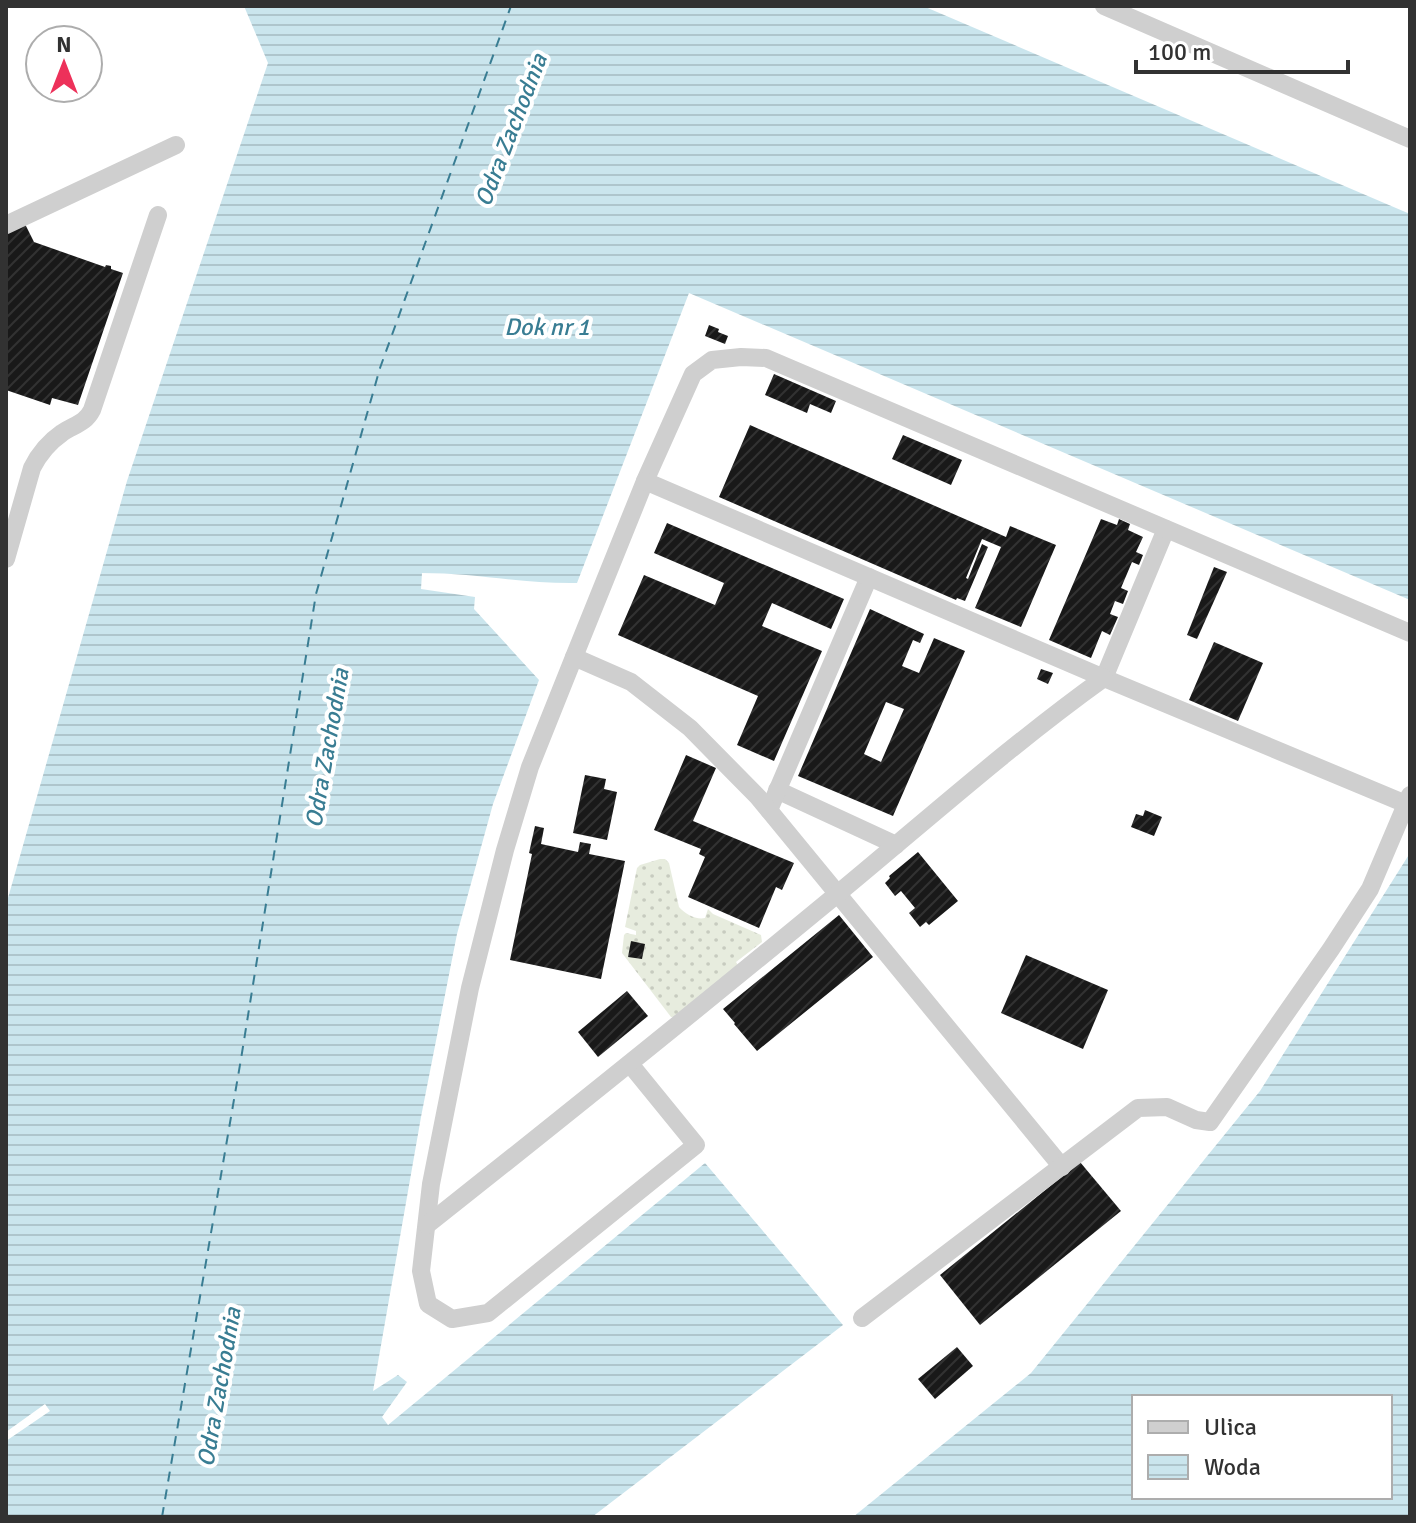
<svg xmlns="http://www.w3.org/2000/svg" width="1416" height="1523" font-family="Signika,sans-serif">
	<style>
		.grass { fill: url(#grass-dots) }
		.water { fill: url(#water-rules); fill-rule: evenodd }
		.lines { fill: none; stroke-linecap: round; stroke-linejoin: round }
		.ferry { stroke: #397d93; stroke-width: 2; stroke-dasharray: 10 8; stroke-linecap: butt }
		.building { fill: url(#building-hatch); fill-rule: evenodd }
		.minor { stroke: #cfcfcf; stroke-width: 18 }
		.labels { text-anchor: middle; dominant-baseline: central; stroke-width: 8; stroke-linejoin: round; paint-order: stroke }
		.water-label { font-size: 24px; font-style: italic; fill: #397d93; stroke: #fff }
	</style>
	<defs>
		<pattern id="grass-dots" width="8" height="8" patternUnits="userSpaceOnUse" patternTransform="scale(2)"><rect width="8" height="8" fill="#e7ecde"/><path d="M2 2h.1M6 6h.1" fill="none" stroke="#c7cbbf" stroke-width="1.8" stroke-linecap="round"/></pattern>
		<pattern id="water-rules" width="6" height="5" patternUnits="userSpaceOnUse" patternTransform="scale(2)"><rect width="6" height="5" fill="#cae5ed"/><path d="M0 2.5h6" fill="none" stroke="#aec5cc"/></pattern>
		<pattern id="building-hatch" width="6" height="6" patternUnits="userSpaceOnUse" patternTransform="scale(2)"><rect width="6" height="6" fill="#191919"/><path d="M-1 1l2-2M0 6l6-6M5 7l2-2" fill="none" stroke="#323232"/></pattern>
	</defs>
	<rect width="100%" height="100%" fill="#fff"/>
	<!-- grass -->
	<path class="grass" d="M660,859H665L669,863L679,907C685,914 696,920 705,918L708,909L713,914L761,935L762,942L736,962L739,967L676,1017H671L622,953L624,935L626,933L636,935V931L625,927L637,868L640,865Z"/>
	<!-- water -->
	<g class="water">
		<path d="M244,6H923L1410,214V600L689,293L577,583C526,584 474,573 422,573L421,589L475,597L474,609L539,680L493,804L457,934L421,1117L373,1391L398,1375L407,1382L382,1417L388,1425L705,1163L843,1325L592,1517H6V1441L50,1411L45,1404L6,1432V905L127,481L268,63Z"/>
		<path d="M1410,853V1517H853L1031,1373L1260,1091ZM1390,1397V1497H1134V1397Z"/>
	</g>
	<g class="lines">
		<!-- ferry -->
		<polyline class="ferry" points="162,1517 241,1059 316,594 380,368 511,6"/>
	</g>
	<!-- building -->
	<g class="building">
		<polygon points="24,222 34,242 105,267 106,265 111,266 111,269 123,273 78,405 52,398 50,405 6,390 6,230"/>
		<polygon points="709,325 719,329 718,332 728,336 725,344 705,336"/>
		<polygon points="774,374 836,401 831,413 810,404 807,413 765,395"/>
		<polygon points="750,425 1006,537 1010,526 1056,545 1021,627 975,608 1001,547 982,539 966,578 968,579 982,544 988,547 965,601 957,598 956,600 719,497"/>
		<polygon points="903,435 962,460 951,485 892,459"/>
		<polygon points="1101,519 1117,525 1119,519 1130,524 1128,530 1143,537 1136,552 1143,555 1139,565 1132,562 1121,588 1128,591 1123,604 1115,601 1110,614 1118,617 1110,635 1102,631 1091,658 1049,640"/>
		<polygon points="667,523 844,599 831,629 772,603 762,626 822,651 774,761 737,745 758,696 618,635 644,575 715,605 724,583 654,553"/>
		<polygon points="1214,567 1227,572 1197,639 1187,635"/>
		<path d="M870,609L924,634L920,643L913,640L902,666L919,673L934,638L965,651L893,816L798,776ZM886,702L904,709L881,762L864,754Z"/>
		<polygon points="1214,642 1263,663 1238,721 1189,700"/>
		<polygon points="1041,669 1053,673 1048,684 1037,679"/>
		<polygon points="686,755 716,768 693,821 794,863 782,890 776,887 759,928 688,897 705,857 699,854 701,849 654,830"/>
		<polygon points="585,775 606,779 604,789 617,792 607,840 573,833"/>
		<polygon points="1145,810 1162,817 1154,836 1131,827 1136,814 1143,816"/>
		<polygon points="535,826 544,828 541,844 578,852 580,842 591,844 589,854 625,861 601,979 510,960 532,854 529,853"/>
		<polygon points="918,852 958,901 929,925 926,922 920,927 909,913 915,908 901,891 895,896 885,883 890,878 889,876"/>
		<polygon points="839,915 873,957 757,1051 734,1024 735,1023 723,1009"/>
		<polygon points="631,941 645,944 642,959 628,957"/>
		<polygon points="1026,955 1108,990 1083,1049 1001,1013"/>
		<polygon points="627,991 648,1016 598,1057 578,1032"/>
		<polygon points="1080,1162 1121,1211 980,1325 940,1275"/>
		<polygon points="957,1347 973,1366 935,1399 918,1379"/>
	</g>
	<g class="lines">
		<!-- minor -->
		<g class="minor">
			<polyline points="1104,6 1410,139"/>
			<polyline points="6,225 176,145"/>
			<polyline points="1166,529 1104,678 1406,804"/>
			<path d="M6,559L32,468C39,454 49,442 62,433C73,425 85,424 92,410L158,215"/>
			<polyline points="574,657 645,481 693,374 712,360 741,357 766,358 1410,633"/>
			<polyline points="777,790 896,845"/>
			<polyline points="769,810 869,577"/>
			<polyline points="630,1064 696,1145 488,1313 452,1319 428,1304 421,1271 431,1184 470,988 505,850 530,767 574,657 631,682 690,728 758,797 1062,1167"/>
			<path d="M427,1225C566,1115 704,1004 841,891C928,819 1012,744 1104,678L645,481"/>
			<polyline points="862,1318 1138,1108 1167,1107 1196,1120 1210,1122 1331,949 1370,889 1410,795"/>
		</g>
	</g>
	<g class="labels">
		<!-- water labels -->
		<g class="water-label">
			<text transform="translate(511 130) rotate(-69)">Odra Zachodnia</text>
			<text x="547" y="327">Dok nr 1</text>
			<text transform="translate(327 748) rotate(-80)">Odra Zachodnia</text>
			<text transform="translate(219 1387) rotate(-80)">Odra Zachodnia</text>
		</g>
	</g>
	<!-- border -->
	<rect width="1416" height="1523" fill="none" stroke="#323232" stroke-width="16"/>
	<!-- legend -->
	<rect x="1132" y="1395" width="260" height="104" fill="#ffffff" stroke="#adadad" stroke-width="2"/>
	<rect x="1148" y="1421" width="40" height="12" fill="#cfcfcf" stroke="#adadad" stroke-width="2"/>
	<text x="1204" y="1435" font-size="24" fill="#323232">Ulica</text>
	<rect x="1148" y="1455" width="40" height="24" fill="url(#water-rules)" stroke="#adadad" stroke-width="2"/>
	<text x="1204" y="1475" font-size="24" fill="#323232">Woda</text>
	<!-- north arrow -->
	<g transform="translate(64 64)"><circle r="38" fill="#ffffff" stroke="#adadad" stroke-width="2"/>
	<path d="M0-6L14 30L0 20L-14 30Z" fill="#ed315a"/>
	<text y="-12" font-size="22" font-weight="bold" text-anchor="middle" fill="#323232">N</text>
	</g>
	<!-- scale -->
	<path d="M1136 60v12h212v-12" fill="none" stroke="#323232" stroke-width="4"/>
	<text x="1148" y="60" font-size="24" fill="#323232" stroke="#ffffff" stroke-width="6" paint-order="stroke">100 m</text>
</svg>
